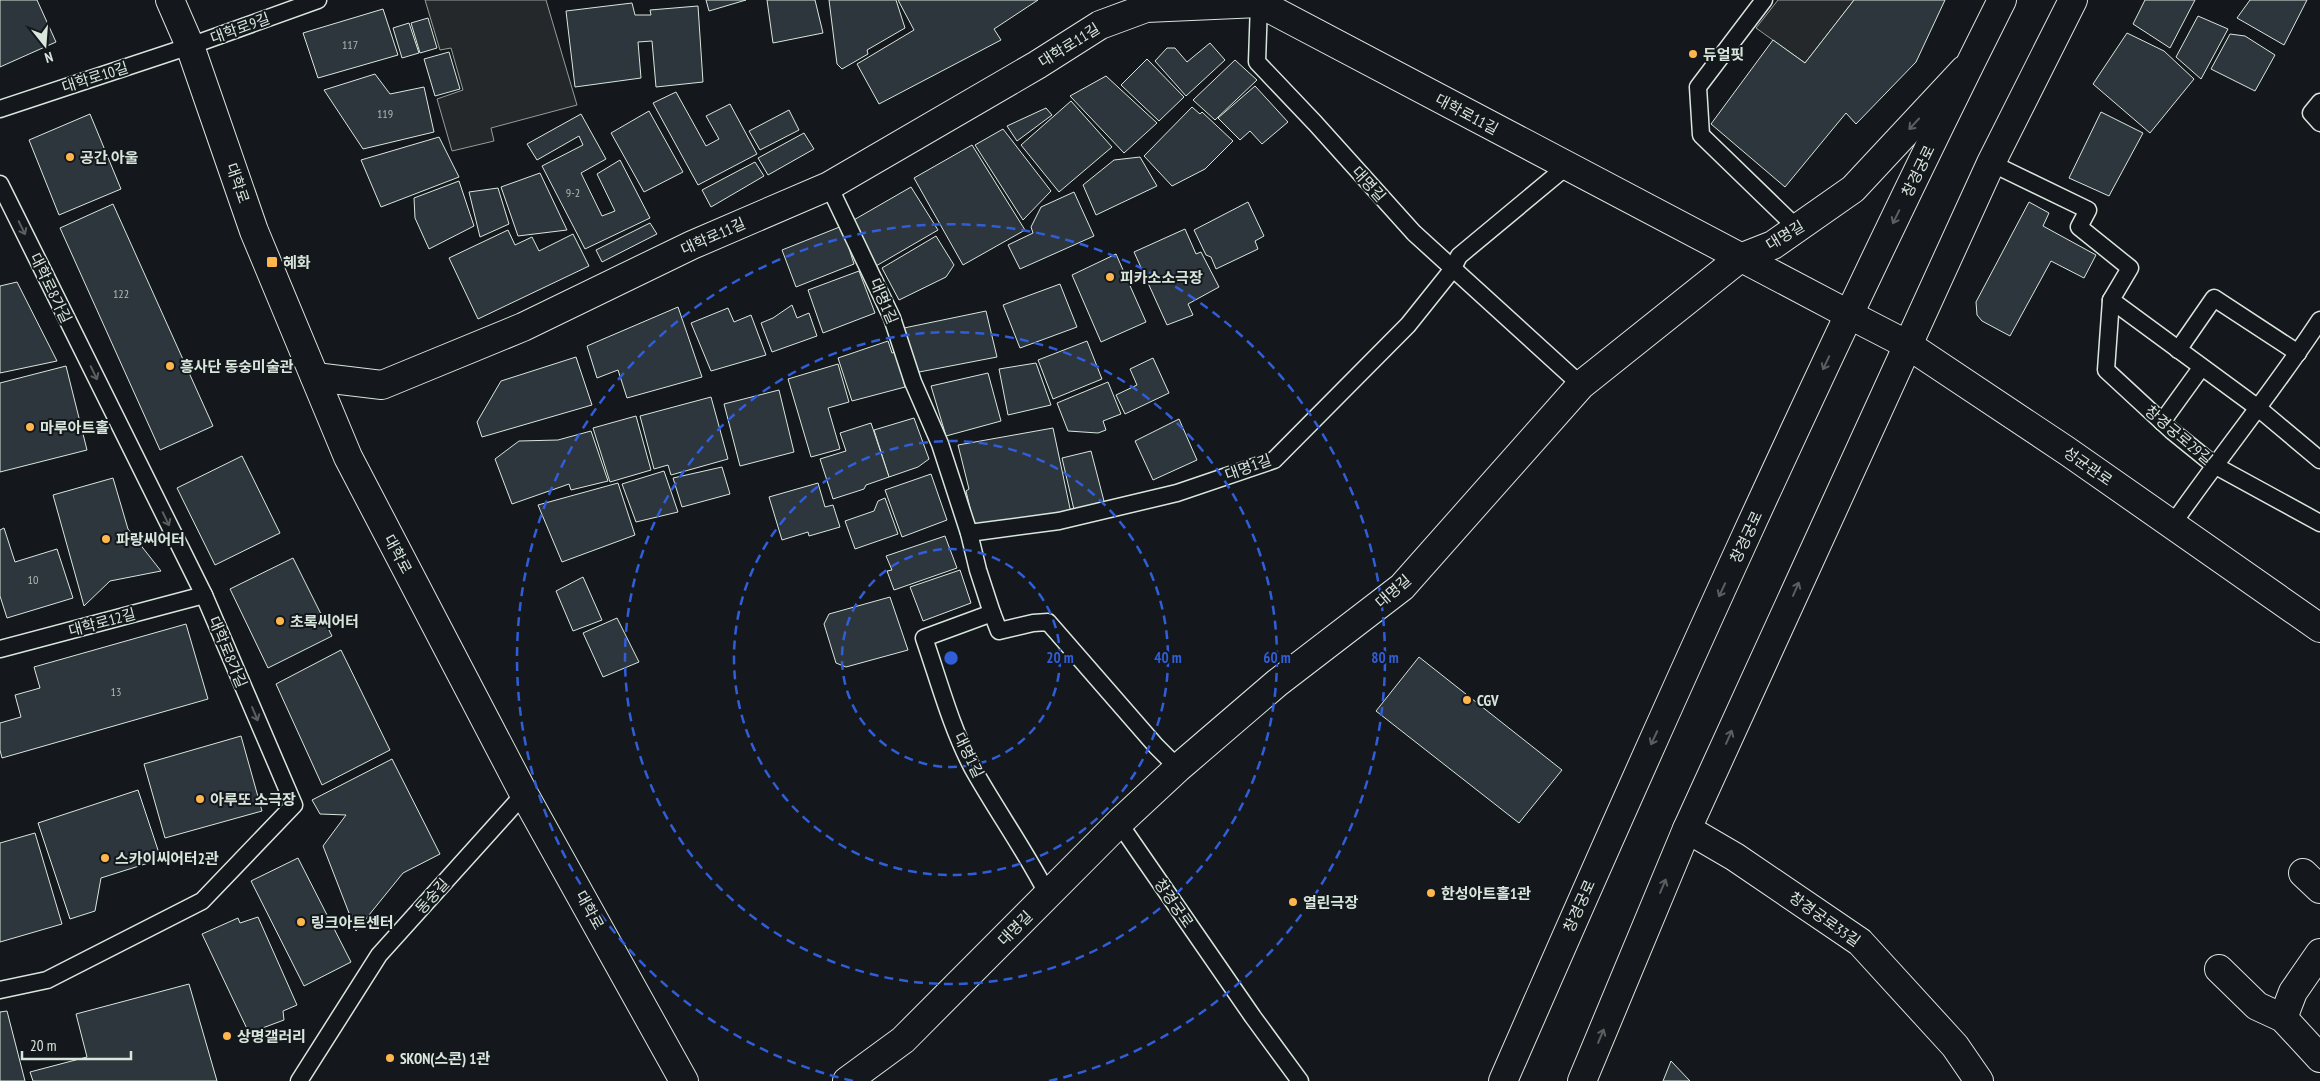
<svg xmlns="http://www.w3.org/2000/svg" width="2320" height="1081" font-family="'PT Sans Narrow','Noto Sans KR',sans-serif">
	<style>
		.parking { fill: #24282b; stroke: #939e99 }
		.building { fill: #2c363c; stroke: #d8e6dc }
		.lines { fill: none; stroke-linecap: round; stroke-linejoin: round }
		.lane-casing { stroke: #d8e6dc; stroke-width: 19 }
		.street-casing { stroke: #d8e6dc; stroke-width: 30 }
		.secondary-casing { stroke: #d8e6dc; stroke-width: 30 }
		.primary-casing { stroke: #d8e6dc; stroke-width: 30 }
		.lane { stroke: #14181c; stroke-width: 16 }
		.street { stroke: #14181c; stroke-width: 28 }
		.secondary { stroke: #14181c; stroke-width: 28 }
		.primary { stroke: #14181c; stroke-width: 28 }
		.oneway { stroke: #59605f }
		.ring { fill: none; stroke: #305dd8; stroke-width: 2.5; stroke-dasharray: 9 6 }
		.poi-dot { fill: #ffb74d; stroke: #14181c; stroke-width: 2 }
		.labels { text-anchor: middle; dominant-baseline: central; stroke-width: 4; stroke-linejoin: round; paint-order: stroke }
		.number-label { font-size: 12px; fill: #adbab4 }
		.street-label { font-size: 15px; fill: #d8e6dc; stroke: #14181c }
		.poi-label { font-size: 15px; font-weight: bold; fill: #d8e6dc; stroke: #14181c; text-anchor: start }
		.centre { fill: #305dd8; stroke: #14181c; stroke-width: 2.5 }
		.ring-label { font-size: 15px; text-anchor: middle; font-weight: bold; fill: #305dd8; stroke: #14181c; stroke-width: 4; stroke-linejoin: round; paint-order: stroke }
	</style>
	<rect width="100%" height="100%" fill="#14181c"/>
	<!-- parking -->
	<g class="parking">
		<polygon points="425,0 546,0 577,105 491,128 494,141 452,151 437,99 463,90 451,48 440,50"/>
		<polygon points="1778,0 1854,0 1805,63 1756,28"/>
	</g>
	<!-- building -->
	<g class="building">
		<polygon points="0,0 37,0 56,42 0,67"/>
		<polygon points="706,0 746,0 709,11"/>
		<polygon points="767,0 815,0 823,33 773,43"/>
		<polygon points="829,0 896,0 905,28 867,50 868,54 842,69 837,64"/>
		<polygon points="898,0 1038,0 994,29 1001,40 879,104 857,64 914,30"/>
		<polygon points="1854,0 1945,0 1916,62 1856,124 1846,113 1785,187 1711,124 1773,40 1805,63"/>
		<polygon points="2145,0 2195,0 2170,48 2133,24"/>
		<polygon points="2250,0 2307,0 2284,45 2237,18"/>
		<polygon points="632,3 635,15 651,15 650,10 698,6 703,82 656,87 652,41 638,42 641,78 575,87 566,11"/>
		<polygon points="383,9 398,55 318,78 303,33"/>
		<polygon points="2198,16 2228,29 2201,79 2176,57"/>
		<polygon points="428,18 437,48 420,53 411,23"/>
		<polygon points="409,23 419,53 402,58 393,28"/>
		<polygon points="2127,33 2164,51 2194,79 2150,133 2093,84"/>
		<polygon points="2230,34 2245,36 2275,55 2255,91 2211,69"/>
		<polygon points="1210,43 1225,60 1186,96 1155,61 1167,48 1175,48 1187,62"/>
		<polygon points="449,52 460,89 435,96 424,59"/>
		<polygon points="1147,59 1184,97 1159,121 1121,85"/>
		<polygon points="1235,60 1257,80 1215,120 1193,100"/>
		<polygon points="375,74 390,94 424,87 434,132 363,149 324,90"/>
		<polygon points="1106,76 1157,123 1124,153 1070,96"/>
		<polygon points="1255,86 1288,122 1262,144 1250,131 1240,140 1218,118"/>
		<polygon points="676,92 706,146 719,139 706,116 730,104 757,154 698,185 653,103"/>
		<polygon points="1071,101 1112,147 1059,192 1021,145"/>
		<polygon points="1192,107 1200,114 1202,112 1233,141 1205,169 1172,186 1144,156"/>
		<polygon points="1046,108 1052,115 1017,141 1007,126"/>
		<polygon points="789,110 799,130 760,150 749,131"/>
		<polygon points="649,111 683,172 644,192 611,133"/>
		<polygon points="2101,112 2143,133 2109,196 2069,178"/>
		<polygon points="90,114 121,189 59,215 29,140"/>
		<polygon points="581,114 606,159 581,173 602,216 615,211 597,174 620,160 650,218 585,249 542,166 583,145 579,136 537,160 527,144"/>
		<polygon points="1003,129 1051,191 1023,220 975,145"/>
		<polygon points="804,133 814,149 768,175 758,158"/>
		<polygon points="439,137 459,177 381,207 361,160"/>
		<polygon points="972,145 1025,230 963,265 914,178"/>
		<polygon points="1140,157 1157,186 1096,215 1083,185 1114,160"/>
		<polygon points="755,162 764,176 711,207 702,190"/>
		<polygon points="540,173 567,230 518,236 501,187"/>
		<polygon points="459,181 474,226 429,249 415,218 414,198"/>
		<polygon points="911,187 938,230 876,266 852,221"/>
		<polygon points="498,188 509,224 480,237 469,192"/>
		<polygon points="1074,192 1094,236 1020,269 1008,245 1033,233 1031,227 1041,207"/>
		<polygon points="1248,202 1264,236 1255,241 1258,249 1216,269 1211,257 1206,255 1194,230"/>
		<polygon points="2029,202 2049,213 2043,226 2096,255 2084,278 2051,261 2010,336 1982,321 1977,315 1976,302"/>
		<polygon points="113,204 213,426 160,450 60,228"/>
		<polygon points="650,223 657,234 602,262 596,250"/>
		<polygon points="842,226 854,264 796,287 782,250"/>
		<polygon points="1185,229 1196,254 1201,252 1219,287 1188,304 1193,315 1167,325 1134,252"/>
		<polygon points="508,230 515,245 532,237 539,251 573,234 589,266 478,319 449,258"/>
		<polygon points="936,236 954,265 946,277 899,300 882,268"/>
		<polygon points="1116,254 1146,322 1101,342 1072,275"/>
		<polygon points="859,271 875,313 823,333 808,290"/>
		<polygon points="17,282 57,361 0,373 0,286"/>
		<polygon points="1060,284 1077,327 1020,348 1003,305"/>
		<polygon points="792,305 797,318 809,313 817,336 772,352 761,323 773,318"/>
		<polygon points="678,307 702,377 627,398 618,370 597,378 587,346"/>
		<polygon points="728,308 734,322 751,315 766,355 711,371 691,323"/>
		<polygon points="986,311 997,357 914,373 904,328"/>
		<polygon points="888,341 892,353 896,352 905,387 852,401 838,358"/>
		<polygon points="1087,341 1102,379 1053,399 1038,360"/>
		<polygon points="576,357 592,405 482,437 477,422 501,381"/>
		<polygon points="1153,358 1169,393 1125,414 1116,395 1137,385 1130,369"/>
		<polygon points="1036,363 1051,405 1008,415 999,369"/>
		<polygon points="838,364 849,402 828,408 840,449 811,457 788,379"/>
		<polygon points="66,366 87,450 0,472 0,383"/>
		<polygon points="988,373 1001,421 946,436 931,386"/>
		<polygon points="1108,382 1121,414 1103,421 1106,430 1098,433 1068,431 1057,403"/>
		<polygon points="779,390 794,452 740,466 724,404"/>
		<polygon points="711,397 728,459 671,475 668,465 654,469 640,416"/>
		<polygon points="636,416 651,470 610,482 593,428"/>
		<polygon points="914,418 929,459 918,467 889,477 874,430"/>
		<polygon points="1179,419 1197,460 1153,480 1135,441"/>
		<polygon points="871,423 889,477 866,485 864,489 833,499 820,459 846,451 840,433"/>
		<polygon points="1053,428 1071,513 975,529 966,491 969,489 958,445"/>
		<polygon points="591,431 608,481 571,490 569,484 512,504 495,459 519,441 558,440"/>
		<polygon points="1091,451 1105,505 1075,514 1062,458"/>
		<polygon points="242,456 280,533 215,565 177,488"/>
		<polygon points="722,467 730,494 682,507 673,478"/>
		<polygon points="664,471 678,512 636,522 622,484"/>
		<polygon points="931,474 947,520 902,537 885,490"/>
		<polygon points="113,478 128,529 161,571 110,581 84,606 53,495"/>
		<polygon points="618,483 635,535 562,562 538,505"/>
		<polygon points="818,483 825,507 833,505 840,527 809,536 808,532 782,540 769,497"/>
		<polygon points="885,498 898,534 855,549 845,521 874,511 878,501"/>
		<polygon points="4,528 15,562 57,549 73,598 7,618 0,596 0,530"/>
		<polygon points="945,536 957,568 894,590 887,571 892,570 886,556"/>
		<polygon points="293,558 332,636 268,668 230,589"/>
		<polygon points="960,570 971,603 923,621 910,587"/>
		<polygon points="583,577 602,620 573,631 556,591"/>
		<polygon points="890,597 908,650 846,667 836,663 824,624 829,614"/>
		<polygon points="617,618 639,662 603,677 583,633"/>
		<polygon points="186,624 208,699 2,758 0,750 0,723 21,717 15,695 40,688 34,667"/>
		<polygon points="341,650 390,750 322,785 276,684"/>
		<polygon points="1419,657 1562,770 1519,823 1376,711"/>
		<polygon points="241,736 262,811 165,838 144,764"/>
		<polygon points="392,759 440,854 403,873 356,931 323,846 346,815 320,814 312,800"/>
		<polygon points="138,790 161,859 101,878 95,911 70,919 38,823"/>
		<polygon points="35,833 62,924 0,942 0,843"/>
		<polygon points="298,858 351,962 304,986 251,881"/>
		<polygon points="258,917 297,1005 283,1011 284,1020 249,1033 202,934 238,918 240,923"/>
		<polygon points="189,984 217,1081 33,1081 30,1072 87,1057 76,1014"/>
		<polygon points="7,1011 25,1081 0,1081 0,1012"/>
		<polygon points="1671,1061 1690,1081 1663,1081"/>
	</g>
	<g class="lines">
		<defs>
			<g id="lane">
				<polyline points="1764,0 1698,87 1701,135 1798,229"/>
				<polyline points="1259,3 1257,62 1315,123 1414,233 1581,385"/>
				<polyline points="2320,102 2311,113 2320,123"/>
				<polyline points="0,109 190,46 318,0"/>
				<polyline points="1991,163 2088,210 2079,227 2130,268 2111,300 2258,408 2320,460"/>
				<polyline points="0,184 204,595 294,805 202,901 47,980 0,990"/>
				<path d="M829,186L892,318L913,382L940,444L969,533L978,570L992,613L924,638C939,681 951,727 972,767C996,810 1025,850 1048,895"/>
				<polyline points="2111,300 2106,370 2172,431 2214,465 2320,523"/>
				<polyline points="2178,350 2214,298 2298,353"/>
				<polyline points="2162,422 2201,368"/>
				<path d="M2172,525C2220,456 2274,390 2320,320"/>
				<polyline points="969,533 1059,521 1177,493 1274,460 1408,325 1452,270 1459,256 1566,167"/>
				<polyline points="992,613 999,631 1033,623 1048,622 1156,746 1178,768"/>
				<polyline points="0,649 204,595"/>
				<polyline points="1119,823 1253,1017 1300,1081"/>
				<polyline points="299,1081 379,955 524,794"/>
			</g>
			<g id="street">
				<polyline points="315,377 382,385 523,327 692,245 829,186 1037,65 1100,25 1146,8 1259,3 1848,314"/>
				<polyline points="1687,829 1735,857 1860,942 1955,1046 1979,1081"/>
				<polyline points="2303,873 2320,889"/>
				<polyline points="2219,969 2257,1006 2283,1018 2320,1058"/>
				<polyline points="2283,1018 2293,992 2320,953"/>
				<polyline points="847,1081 903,1040 1121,821 1178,768 1277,683 1402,587 1581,385 1740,258 1773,245 1853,189 1964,70"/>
			</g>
			<polyline id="secondary" points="1848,314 1908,345 2067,451 2320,628"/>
			<g id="primary">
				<polyline points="170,0 190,46 254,231 348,457 524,794 684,1081"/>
				<path d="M1503,1081C1662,717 1824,355 2002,0"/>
				<polyline points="1582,1081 1687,829 1991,163 2073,0"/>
			</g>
		</defs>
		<!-- lane casing -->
		<use href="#lane" class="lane-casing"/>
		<!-- street casing -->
		<use href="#street" class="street-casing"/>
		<!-- secondary casing -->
		<use href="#secondary" class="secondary-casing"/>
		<!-- primary casing -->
		<use href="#primary" class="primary-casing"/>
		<!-- lane -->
		<use href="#lane" class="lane"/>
		<!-- street -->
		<use href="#street" class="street"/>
		<!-- secondary -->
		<use href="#secondary" class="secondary"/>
		<!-- primary -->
		<use href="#primary" class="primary"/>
	</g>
	<!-- one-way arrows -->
	<defs><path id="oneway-shaft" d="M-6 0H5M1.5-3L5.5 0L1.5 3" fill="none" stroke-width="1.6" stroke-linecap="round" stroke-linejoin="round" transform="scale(1.25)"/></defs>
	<g class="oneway">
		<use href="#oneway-shaft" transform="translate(1914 124) rotate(133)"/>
		<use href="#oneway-shaft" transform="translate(1896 217) rotate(116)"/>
		<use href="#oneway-shaft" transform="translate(22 228) rotate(64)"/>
		<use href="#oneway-shaft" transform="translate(1826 363) rotate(115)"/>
		<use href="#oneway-shaft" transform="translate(94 373) rotate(64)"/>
		<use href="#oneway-shaft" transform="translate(166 519) rotate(64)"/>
		<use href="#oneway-shaft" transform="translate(1796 589) rotate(-66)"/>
		<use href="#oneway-shaft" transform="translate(1722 590) rotate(115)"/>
		<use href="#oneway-shaft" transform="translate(255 714) rotate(67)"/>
		<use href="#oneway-shaft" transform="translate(1729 737) rotate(-66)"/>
		<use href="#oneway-shaft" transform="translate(1654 738) rotate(115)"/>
		<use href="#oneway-shaft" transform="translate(1663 886) rotate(-67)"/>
		<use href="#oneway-shaft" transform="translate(1601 1036) rotate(-67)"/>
	</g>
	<!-- distance rings -->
	<g class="ring">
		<circle cx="951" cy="658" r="109"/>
		<circle cx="951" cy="658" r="217"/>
		<circle cx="951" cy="658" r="326"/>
		<path d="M853 1081A434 434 0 1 1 1049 1081"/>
	</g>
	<!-- markers -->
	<g class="poi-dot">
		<circle cx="1693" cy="54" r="5"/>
		<circle cx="70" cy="157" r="5"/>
		<rect x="266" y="256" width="12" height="12" rx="2.5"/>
		<circle cx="1110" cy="277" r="5"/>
		<circle cx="170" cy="366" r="5"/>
		<circle cx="30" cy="427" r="5"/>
		<circle cx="106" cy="539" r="5"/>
		<circle cx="280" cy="621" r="5"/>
		<circle cx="1467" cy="700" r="5"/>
		<circle cx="200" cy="799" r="5"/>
		<circle cx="105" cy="858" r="5"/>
		<circle cx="1431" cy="893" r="5"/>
		<circle cx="1293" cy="902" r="5"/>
		<circle cx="301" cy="922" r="5"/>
		<circle cx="227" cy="1036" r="5"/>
		<circle cx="390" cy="1058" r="5"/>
	</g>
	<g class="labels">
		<!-- number labels -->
		<g class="number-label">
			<text x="350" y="44">117</text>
			<text x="385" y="113">119</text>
			<text x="573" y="192">9-2</text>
			<text x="121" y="293">122</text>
			<text x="33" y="579">10</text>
			<text x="116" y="691">13</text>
		</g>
		<!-- street labels -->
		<g class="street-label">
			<text transform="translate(240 28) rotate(-20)">대학로9길</text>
			<text transform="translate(1069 45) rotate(-32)">대학로11길</text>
			<text transform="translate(95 77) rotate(-18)">대학로10길</text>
			<text transform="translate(1467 114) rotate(28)">대학로11길</text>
			<text transform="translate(1918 171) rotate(-64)">창경궁로</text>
			<text transform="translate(238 183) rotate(71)">대학로</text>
			<text transform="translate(1369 184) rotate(48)">대명길</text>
			<text transform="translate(1785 235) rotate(-31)">대명길</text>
			<text transform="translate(713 236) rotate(-24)">대학로11길</text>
			<text transform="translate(51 288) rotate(64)">대학로8가길</text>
			<text transform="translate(884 301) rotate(67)">대명1길</text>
			<text transform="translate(2179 435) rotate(40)">창경궁로29길</text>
			<text transform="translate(2088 466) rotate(35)">성균관로</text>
			<text transform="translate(1248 467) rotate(-20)">대명1길</text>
			<text transform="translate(1746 537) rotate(-65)">창경궁로</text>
			<text transform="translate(398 554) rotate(62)">대학로</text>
			<text transform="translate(1393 591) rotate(-41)">대명길</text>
			<text transform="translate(102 622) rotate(-15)">대학로12길</text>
			<text transform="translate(228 652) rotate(67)">대학로8가길</text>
			<text transform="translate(969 755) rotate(64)">대명1길</text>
			<text transform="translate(432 896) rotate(-48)">동숭길</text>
			<text transform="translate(1174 903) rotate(55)">창경궁로</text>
			<text transform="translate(1579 906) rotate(-66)">창경궁로</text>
			<text transform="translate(590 910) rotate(61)">대학로</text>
			<text transform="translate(1825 919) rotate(35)">창경궁로33길</text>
			<text transform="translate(1015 928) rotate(-45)">대명길</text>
		</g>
		<!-- poi labels -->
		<g class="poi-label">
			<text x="1703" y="54">듀얼핏</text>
			<text x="80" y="157">공간 아울</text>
			<text x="283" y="262">혜화</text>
			<text x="1120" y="277">피카소소극장</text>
			<text x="180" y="366">흥사단 동숭미술관</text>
			<text x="40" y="427">마루아트홀</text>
			<text x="116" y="539">파랑씨어터</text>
			<text x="290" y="621">초록씨어터</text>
			<text x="1477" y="700">CGV</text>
			<text x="210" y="799">아루또 소극장</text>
			<text x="115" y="858">스카이씨어터2관</text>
			<text x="1441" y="893">한성아트홀1관</text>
			<text x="1303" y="902">열린극장</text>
			<text x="311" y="922">링크아트센터</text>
			<text x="237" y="1036">상명갤러리</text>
			<text x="400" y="1058">SKON(스콘) 1관</text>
		</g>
	</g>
	<circle cx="951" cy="658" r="8" class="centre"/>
	<g class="ring-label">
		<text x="1060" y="663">20 m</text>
		<text x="1168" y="663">40 m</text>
		<text x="1277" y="663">60 m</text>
		<text x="1385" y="663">80 m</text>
	</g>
	<!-- north arrow -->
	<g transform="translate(45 45) rotate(163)" stroke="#14181c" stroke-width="4" paint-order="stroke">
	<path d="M0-4L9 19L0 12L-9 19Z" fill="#d8e6dc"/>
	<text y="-8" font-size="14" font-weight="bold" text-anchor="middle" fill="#d8e6dc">N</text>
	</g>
	<!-- scale -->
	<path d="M22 1051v8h109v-8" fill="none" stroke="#d8e6dc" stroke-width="2.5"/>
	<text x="30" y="1051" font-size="15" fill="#d8e6dc" stroke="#14181c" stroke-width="4" paint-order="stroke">20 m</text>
</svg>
